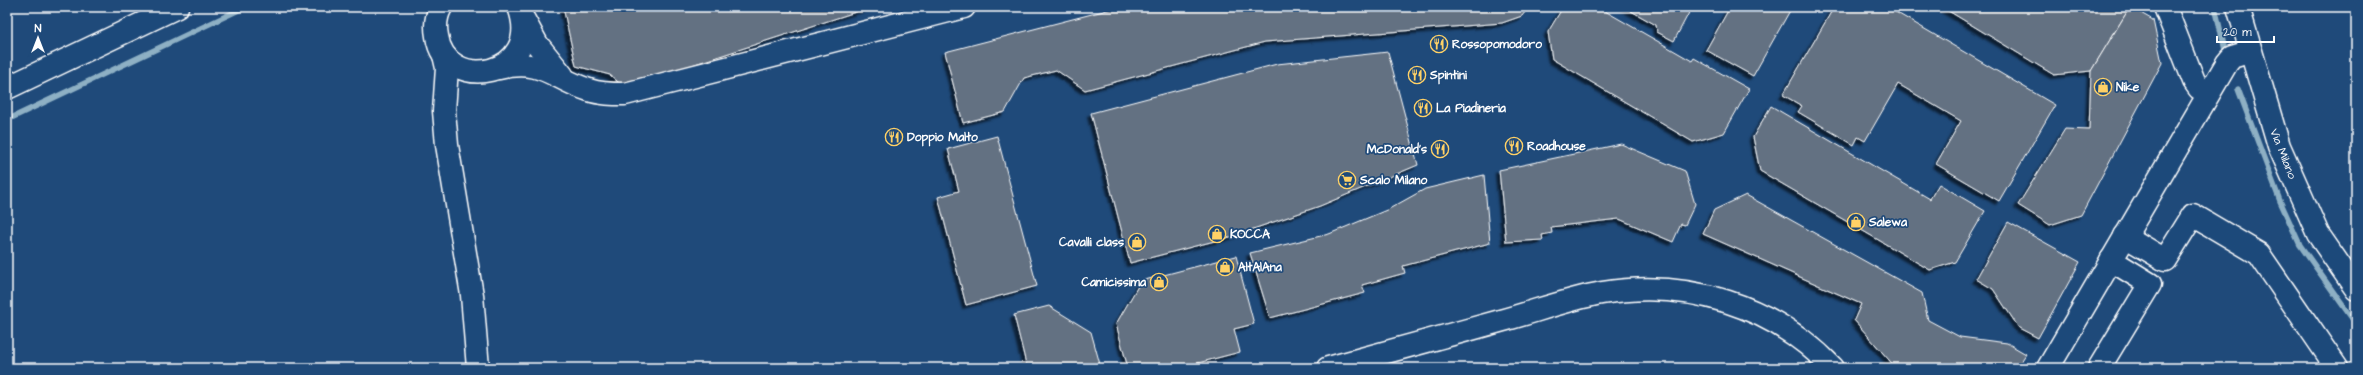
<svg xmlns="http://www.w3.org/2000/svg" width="2363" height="375" font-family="'Architects Daughter',sans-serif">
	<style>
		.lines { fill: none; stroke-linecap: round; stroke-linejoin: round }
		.stream { stroke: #8eb0c4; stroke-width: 5.5 }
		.building { fill: #637182; stroke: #fff; filter: url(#shadow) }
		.minor-casing { stroke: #fff; stroke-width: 25 }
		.minor { stroke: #1f4a7a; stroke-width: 22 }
		.labels { text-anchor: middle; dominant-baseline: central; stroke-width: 3.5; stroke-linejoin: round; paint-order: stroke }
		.poi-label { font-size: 12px; font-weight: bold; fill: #fff; stroke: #1f4a7a; text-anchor: start }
		.street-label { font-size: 12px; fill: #fff; stroke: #1f4a7a }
	</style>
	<defs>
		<filter id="shadow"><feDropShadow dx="-3.5" dy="3.5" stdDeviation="1" flood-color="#0009"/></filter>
	</defs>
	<rect width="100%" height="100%" fill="#1f4a7a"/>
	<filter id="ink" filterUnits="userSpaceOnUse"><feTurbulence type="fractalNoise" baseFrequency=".025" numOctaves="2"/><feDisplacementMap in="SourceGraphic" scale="8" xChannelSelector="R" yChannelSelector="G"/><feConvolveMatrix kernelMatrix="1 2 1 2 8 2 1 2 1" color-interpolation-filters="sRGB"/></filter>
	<g filter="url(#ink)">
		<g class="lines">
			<!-- stream -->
			<g class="stream">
				<polyline points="2215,7 2225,50"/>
				<polyline points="2238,89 2280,201 2300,245 2356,324"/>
				<polyline points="7,120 245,7"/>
			</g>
		</g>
		<!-- building -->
		<g class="building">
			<polygon points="563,7 871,7 624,87 610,75 576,66"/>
			<polygon points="1119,7 1529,7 1522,16 1502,23 1265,42 1085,90 1056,70 1024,78 1005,112 963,123 945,52"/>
			<polygon points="1563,7 1598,7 1692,61 1694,58 1749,89 1724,133 1693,142 1552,59 1548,32"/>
			<polygon points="1624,7 1692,7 1674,41 1657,32 1656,25"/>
			<polygon points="1730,7 1792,7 1753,76 1706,50"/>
			<polygon points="1834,7 1887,7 2055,105 1999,201 1936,164 1961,121 1898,84 1865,141 1858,137 1854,145 1798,112 1802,106 1783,95"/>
			<polygon points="1942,7 2130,7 2091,71 2054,75"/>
			<polygon points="2130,7 2153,20 2162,63 2081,215 2050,225 2018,205 2065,129 2089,130 2091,71"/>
			<polygon points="1388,52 1418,165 1320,206 1230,237 1130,263 1091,113 1277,64"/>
			<polygon points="1771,106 1930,199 1939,184 1985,211 1955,262 1930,270 1760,171 1753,137"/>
			<polygon points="997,136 1037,286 966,305 938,197 959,191 948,149"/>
			<polygon points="1621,144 1685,171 1695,204 1685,225 1681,224 1673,242 1619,219 1551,227 1552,233 1542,235 1543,240 1506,242 1499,170"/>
			<polygon points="1484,175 1490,243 1403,266 1405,273 1362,285 1365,293 1270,318 1250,253 1329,234 1389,209 1425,189"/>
			<polygon points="1746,195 1922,293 1928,320 1960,337 2007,343 2026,354 2017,368 1896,368 1854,320 1861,304 1703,234 1714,210"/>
			<polygon points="2008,222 2080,262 2038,338 2019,328 1993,289 1976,279"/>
			<polygon points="1236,256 1254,324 1234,329 1240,352 1179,368 1128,368 1116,324 1141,281"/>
			<polygon points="1049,306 1091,332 1101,368 1027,368 1014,315"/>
		</g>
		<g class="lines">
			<defs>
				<g id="minor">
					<path d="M441,7C436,16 435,26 437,36C445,95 545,77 519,7"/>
					<polyline points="2165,7 2194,81 2199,88 2208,94"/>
					<polyline points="2238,7 2279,146 2318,234 2356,289"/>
					<polyline points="524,20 537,44 562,75"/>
					<polyline points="444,55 447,68 444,111 447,145 472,295 478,368"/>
					<path d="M499,68C544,58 551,78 589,90C600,94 613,94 625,94L964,7"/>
					<polyline points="7,88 177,7"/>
					<polyline points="2125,236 2165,260 2193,215 2259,254 2337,368"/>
					<path d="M1328,368C1386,352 1443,337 1500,321C1534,312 1568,299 1602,293C1688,279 1773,305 1833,368"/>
					<polyline points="2048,368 2227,63 2232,57 2249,52"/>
					<polyline points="2099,368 2150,284 2111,260"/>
				</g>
			</defs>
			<!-- minor casing -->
			<use href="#minor" class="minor-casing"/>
			<!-- minor -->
			<use href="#minor" class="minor"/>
		</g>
	</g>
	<!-- icons -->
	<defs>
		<symbol id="restaurant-ring" viewBox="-11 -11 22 22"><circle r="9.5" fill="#1f4a7a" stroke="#ffd166" stroke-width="1.5"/><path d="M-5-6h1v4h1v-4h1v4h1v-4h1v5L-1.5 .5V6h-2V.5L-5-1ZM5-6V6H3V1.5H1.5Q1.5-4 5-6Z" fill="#ffd166"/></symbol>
		<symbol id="shop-ring" viewBox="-11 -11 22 22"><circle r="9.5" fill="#1f4a7a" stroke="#ffd166" stroke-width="1.5"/><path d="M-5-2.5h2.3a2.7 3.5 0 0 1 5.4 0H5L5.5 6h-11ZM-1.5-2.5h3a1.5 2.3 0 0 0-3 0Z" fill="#ffd166"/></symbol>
		<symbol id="supermarket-ring" viewBox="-11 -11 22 22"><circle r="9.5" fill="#1f4a7a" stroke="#ffd166" stroke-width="1.5"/><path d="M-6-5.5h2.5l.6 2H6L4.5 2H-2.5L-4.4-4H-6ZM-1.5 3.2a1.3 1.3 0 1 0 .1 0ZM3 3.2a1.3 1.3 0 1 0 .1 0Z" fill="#ffd166"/></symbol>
	</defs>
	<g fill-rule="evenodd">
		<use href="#restaurant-ring" x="1429" y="34" width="20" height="20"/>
		<use href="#restaurant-ring" x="1407" y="65" width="20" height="20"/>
		<use href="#shop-ring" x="2093" y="77" width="20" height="20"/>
		<use href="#restaurant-ring" x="1413" y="98" width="20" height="20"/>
		<use href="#restaurant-ring" x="884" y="127" width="20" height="20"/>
		<use href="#restaurant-ring" x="1504" y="136" width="20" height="20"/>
		<use href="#restaurant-ring" x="1430" y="139" width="20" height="20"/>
		<use href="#supermarket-ring" x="1337" y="170" width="20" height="20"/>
		<use href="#shop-ring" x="1846" y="212" width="20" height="20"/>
		<use href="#shop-ring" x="1207" y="224" width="20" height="20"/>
		<use href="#shop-ring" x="1127" y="232" width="20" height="20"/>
		<use href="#shop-ring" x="1215" y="257" width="20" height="20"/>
		<use href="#shop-ring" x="1149" y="272" width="20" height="20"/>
	</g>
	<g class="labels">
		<!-- poi labels -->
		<g class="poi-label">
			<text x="1452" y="44">Rossopomodoro</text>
			<text x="1430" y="75">Spintini</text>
			<text x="2116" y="87">Nike</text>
			<text x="1436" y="108">La Piadineria</text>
			<text x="907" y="137">Doppio Malto</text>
			<text x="1527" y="146">Roadhouse</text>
			<text x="1427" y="149" text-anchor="end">McDonald's</text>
			<text x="1360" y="180">Scalo Milano</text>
			<text x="1869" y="222">Salewa</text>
			<text x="1230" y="234">KOCCA</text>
			<text x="1124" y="242" text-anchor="end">Cavalli class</text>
			<text x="1238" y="267">AltAlAna</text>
			<text x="1146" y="282" text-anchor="end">Camicissima</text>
		</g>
		<!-- street labels -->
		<g class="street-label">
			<text transform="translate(2283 154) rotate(68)">Via Milano</text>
		</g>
	</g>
	<!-- margin -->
	<rect width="2363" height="375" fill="none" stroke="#1f4a7a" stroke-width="24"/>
	<rect x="12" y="12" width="2339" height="351" fill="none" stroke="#fff" stroke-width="1.5" filter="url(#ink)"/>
	<!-- north arrow -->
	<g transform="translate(38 38)" stroke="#1f4a7a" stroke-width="3" paint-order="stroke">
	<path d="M0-3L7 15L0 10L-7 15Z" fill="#ffffff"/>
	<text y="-6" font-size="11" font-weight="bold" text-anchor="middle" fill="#ffffff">N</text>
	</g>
	<!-- scale -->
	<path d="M2217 36v6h57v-6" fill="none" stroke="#ffffff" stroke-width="2"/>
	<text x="2223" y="36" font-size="12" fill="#ffffff" stroke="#1f4a7a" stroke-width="3" paint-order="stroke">20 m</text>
</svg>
